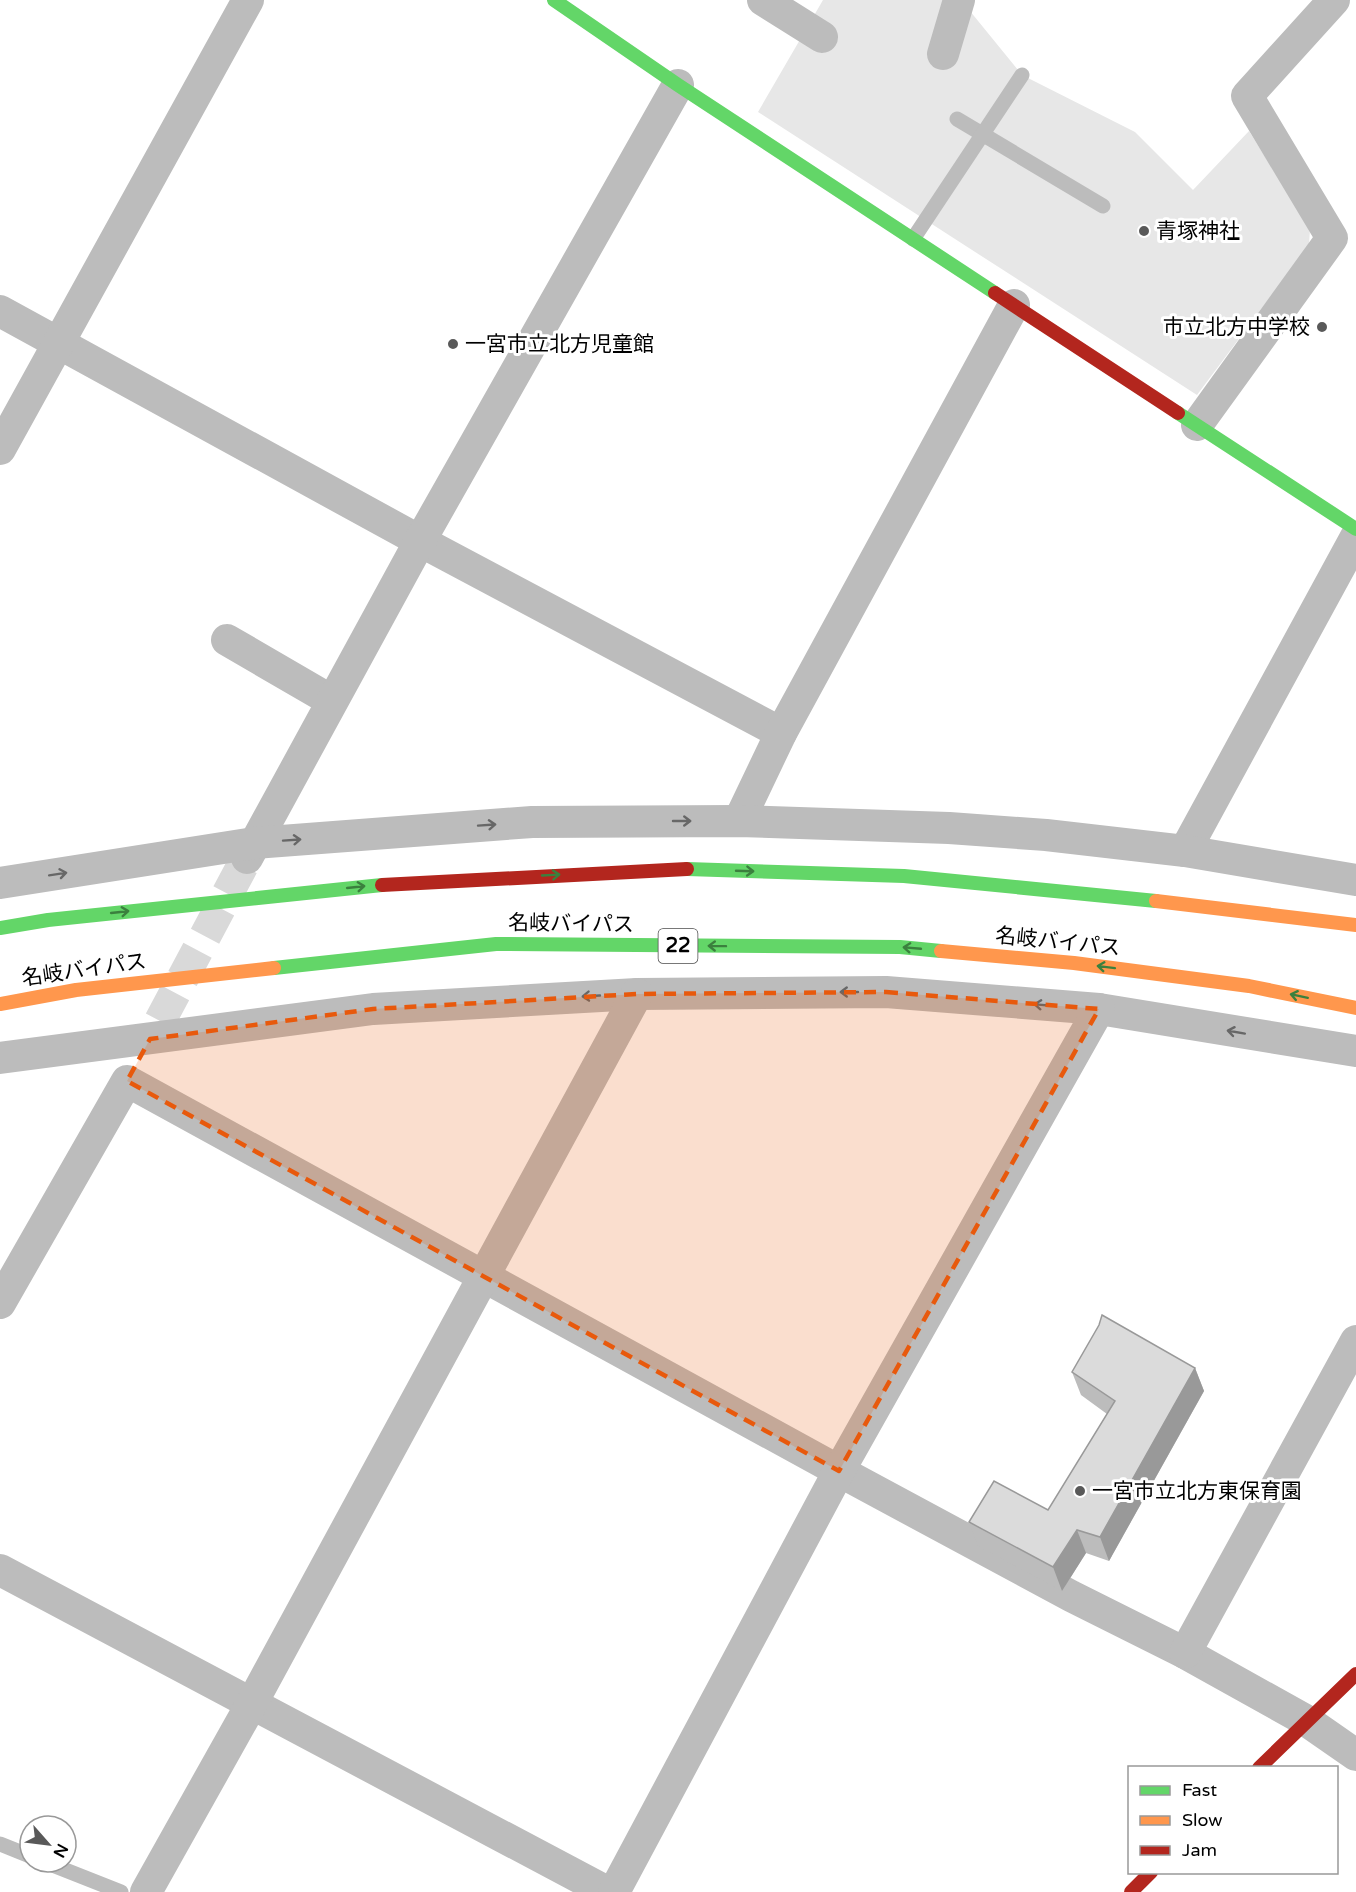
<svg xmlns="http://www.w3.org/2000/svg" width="1356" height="1892" font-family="'Varela Round','Noto Sans JP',sans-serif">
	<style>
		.green { fill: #e7e7e7 }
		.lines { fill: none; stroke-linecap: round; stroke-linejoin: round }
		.street-tunnel { stroke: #d9d9d9; stroke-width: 32; stroke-dasharray: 32 16; stroke-linecap: butt }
		.lane { stroke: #bcbcbc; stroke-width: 15 }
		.street { stroke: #bcbcbc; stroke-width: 32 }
		.fast { stroke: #63d668; stroke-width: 14 }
		.slow { stroke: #ff974d; stroke-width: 14 }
		.jam { stroke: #b3261e; stroke-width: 14 }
		.wall { fill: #bcbcbc }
		.shaded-wall { fill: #999 }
		.building { fill: #dbdbdb; stroke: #999; stroke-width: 1.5 }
		.oneway { stroke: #676767 }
		.oneway2 { stroke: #3b803e }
		.marked { fill: #e8590c; fill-opacity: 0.2; stroke: #e8590c; stroke-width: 4.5; stroke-dasharray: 12 8; stroke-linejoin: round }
		.poi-dot { fill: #595959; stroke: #fff; stroke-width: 2 }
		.labels { text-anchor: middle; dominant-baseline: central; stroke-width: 6; stroke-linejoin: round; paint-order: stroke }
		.shield { fill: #fff; stroke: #4c4c4c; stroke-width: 1.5 }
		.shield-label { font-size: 20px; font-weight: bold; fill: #000 }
		.poi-label { font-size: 21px; fill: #000; stroke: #fff; text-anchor: start }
		.street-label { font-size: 21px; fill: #000; stroke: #fff }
	</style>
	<rect width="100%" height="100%" fill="#fff"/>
	<!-- green -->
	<polygon class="green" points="823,0 961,0 1022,75 1135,132 1193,190 1249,131 1310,229 1309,245 1197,395 758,112"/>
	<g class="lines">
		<!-- street-tunnel -->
		<polyline class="street-tunnel" points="160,1021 245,861"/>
		<!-- lane -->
		<g class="lane">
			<polyline points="957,119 1103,206"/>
			<polyline points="913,239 1022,75"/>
			<polyline points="0,1844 30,1856"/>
			<polyline points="45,1862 121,1892"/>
		</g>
		<!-- street -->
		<g class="street">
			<polyline points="763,0 822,37"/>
			<polyline points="943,54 959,0"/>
			<polyline points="0,311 420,541 781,733"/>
			<polyline points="1197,425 1332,238 1247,96 1334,0"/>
			<polyline points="0,449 248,0"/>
			<polyline points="227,640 332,701"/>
			<polyline points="739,821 781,733 1014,305"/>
			<polyline points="1185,851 1356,537"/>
			<polyline points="247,858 420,541 678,85"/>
			<polyline points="0,883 254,843 532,822 739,821 949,828 1046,835 1185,851 1356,880"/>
			<polyline points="0,1058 373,1009 637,994 886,992 1099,1009 1356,1051"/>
			<polyline points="0,1303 127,1081 839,1471 1071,1596 1185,1653 1307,1721 1356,1755"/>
			<polyline points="0,1570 607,1892"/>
			<polyline points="1185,1653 1356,1341"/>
			<polyline points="146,1892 252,1703 637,994"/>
			<polyline points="614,1892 839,1471 1099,1009"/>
		</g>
		<!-- fast -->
		<g class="fast">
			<polyline points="554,0 678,85 995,293"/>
			<polyline points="1178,413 1356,529"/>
			<polyline points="687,869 904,876 1156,901"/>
			<polyline points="0,928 48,920 382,885"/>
			<polyline points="274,968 496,944 900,947 941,951"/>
		</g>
		<!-- slow -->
		<g class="slow">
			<polyline points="1156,901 1356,925"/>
			<polyline points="941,951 1074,963 1249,986 1356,1008"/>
			<polyline points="0,1004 76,990 274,968"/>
		</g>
		<!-- jam -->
		<g class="jam">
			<polyline points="995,293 1178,413"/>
			<polyline points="382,885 687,869"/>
			<polyline points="1259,1768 1356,1674"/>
			<polyline points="1131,1892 1151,1872"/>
		</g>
	</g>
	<!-- wall -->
	<polygon class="wall" points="1195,1368 1204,1391 1109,1561 1086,1553 1062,1591 978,1546 969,1522 1048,1510 1107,1414 1081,1395 1072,1372"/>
	<!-- shaded-wall -->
	<g class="shaded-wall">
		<polygon points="1195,1368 1204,1391 1109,1561 1100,1537"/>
		<polygon points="1077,1530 1086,1553 1062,1591 1053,1567"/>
	</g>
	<!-- building -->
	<polygon class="building" points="1102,1315 1195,1368 1100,1537 1077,1530 1053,1567 969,1522 994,1481 1048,1510 1115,1401 1072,1372 1099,1325"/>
	<!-- one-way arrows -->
	<defs><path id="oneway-shaft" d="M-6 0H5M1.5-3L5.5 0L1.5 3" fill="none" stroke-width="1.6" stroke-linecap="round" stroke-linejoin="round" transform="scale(1.5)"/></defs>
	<g class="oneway">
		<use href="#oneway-shaft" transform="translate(682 821)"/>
		<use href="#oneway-shaft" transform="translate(487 825) rotate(-4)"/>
		<use href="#oneway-shaft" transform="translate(292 840) rotate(-4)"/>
		<use href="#oneway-shaft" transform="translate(58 874) rotate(-9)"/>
		<use href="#oneway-shaft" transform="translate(849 992) rotate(180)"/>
		<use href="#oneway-shaft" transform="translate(591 996) rotate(177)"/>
		<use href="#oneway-shaft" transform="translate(1043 1005) rotate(-175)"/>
		<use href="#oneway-shaft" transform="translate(1236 1032) rotate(-170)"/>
	</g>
	<g class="oneway2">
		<use href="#oneway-shaft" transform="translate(745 871) rotate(2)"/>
		<use href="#oneway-shaft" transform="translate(551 875) rotate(-3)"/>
		<use href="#oneway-shaft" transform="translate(356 887) rotate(-6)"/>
		<use href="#oneway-shaft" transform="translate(120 912) rotate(-6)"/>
		<use href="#oneway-shaft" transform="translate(717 946) rotate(-179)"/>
		<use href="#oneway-shaft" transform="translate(912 948) rotate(-175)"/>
		<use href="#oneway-shaft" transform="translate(1106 967) rotate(-173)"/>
		<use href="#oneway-shaft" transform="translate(1299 996) rotate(-168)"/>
	</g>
	<!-- marked area -->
	<path class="marked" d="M886,992L1099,1009L839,1471L127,1081L150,1039L373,1009L637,994Z"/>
	<!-- markers -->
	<g class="poi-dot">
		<circle cx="1144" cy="231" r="6"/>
		<circle cx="1322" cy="327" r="6"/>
		<circle cx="453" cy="344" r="6"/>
		<circle cx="1080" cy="1491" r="6"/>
	</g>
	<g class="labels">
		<!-- shield labels -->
		<rect class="shield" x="658.5" y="929" width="39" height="34" rx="4.5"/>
		<g class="shield-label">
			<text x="678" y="946">22</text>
		</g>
		<!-- poi labels -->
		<g class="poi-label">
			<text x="1156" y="231">青塚神社</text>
			<text x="1310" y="327" text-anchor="end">市立北方中学校</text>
			<text x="465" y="344">一宮市立北方児童館</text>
			<text x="1092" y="1491">一宮市立北方東保育園</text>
		</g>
		<!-- street labels -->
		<g class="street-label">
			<text transform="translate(571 924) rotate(1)">名岐バイパス</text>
			<text transform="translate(1058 942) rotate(6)">名岐バイパス</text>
			<text transform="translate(84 970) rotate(-8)">名岐バイパス</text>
		</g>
	</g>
	<!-- legend -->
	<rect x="1128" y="1766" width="210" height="108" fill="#ffffff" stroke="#999999" stroke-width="1.5"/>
	<rect x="1140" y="1786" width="30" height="9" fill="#63d668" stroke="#999999" stroke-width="1.5"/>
	<text x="1182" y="1796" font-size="18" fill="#000000">Fast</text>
	<rect x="1140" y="1816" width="30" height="9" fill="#ff974d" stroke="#999999" stroke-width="1.5"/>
	<text x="1182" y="1826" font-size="18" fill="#000000">Slow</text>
	<rect x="1140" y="1846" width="30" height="9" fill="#b3261e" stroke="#999999" stroke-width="1.5"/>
	<text x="1182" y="1856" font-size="18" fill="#000000">Jam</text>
	<!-- north arrow -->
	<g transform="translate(48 1844) rotate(118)"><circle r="28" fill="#ffffff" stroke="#999999" stroke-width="1.5"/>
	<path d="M0-4.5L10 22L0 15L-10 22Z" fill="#595959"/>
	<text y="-9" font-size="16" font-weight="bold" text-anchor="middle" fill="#000000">N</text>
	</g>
</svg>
